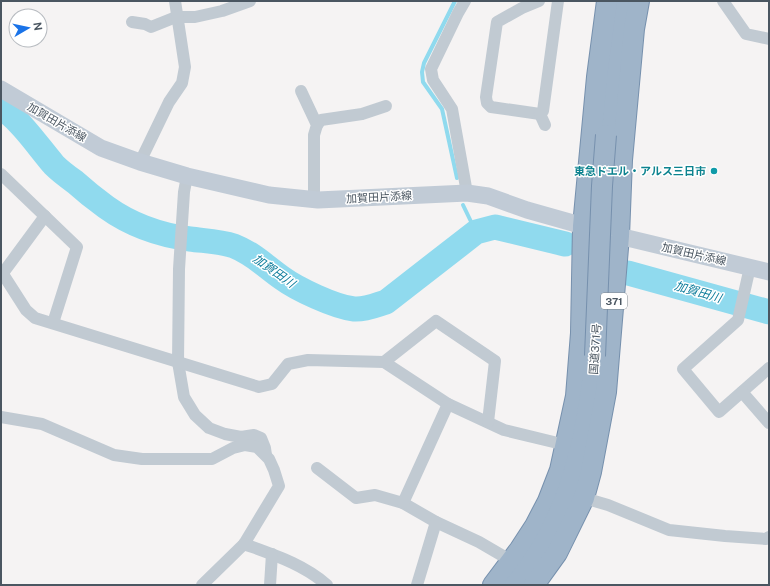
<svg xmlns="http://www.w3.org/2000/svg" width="770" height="586" font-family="'Public Sans','Noto Sans JP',sans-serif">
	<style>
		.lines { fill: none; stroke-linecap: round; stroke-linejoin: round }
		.stream { stroke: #90daee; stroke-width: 4 }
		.river { stroke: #90daee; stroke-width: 25 }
		.trunk-casing { stroke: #7690ad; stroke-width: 22 }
		.minor { stroke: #c1cad2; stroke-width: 12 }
		.secondary { stroke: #c1cbd6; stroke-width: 17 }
		.trunk { stroke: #9fb4c9; stroke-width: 20 }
		.trunk-bridge-casing { stroke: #7690ad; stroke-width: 22; stroke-linecap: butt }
		.trunk-bridge { stroke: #9fb4c9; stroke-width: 20 }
		.culture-dot { fill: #0f9aa8; stroke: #fff; stroke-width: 1.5 }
		.labels { text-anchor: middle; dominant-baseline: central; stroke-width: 3; stroke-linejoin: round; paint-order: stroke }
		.shield { fill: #fff; stroke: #808990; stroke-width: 1 }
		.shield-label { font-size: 10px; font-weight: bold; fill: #4a5661 }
		.street-label { font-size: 11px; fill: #4a5661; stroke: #fff }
		.culture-label { font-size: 11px; font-weight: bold; fill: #0d838f; stroke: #fff; text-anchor: end }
		.water-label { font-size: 12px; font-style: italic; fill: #0c7c9b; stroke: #fff }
	</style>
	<rect width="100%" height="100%" fill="#f5f3f3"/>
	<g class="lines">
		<!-- stream -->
		<g class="stream">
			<polyline points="455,1 424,63 422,72 423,82 442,109 457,178"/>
			<polyline points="463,205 476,232"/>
		</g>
		<!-- river -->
		<g class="river">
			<path d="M1,107C22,122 37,145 54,165C60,171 68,177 75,182C85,191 95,199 106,207C131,225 159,235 190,239C205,241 219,241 234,246C254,254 265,266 282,278C297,289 335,307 354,309C365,310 376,305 386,302L476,232L495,227L565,244"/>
			<polyline points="628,273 769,312"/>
		</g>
		<defs>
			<g id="trunk">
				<polyline points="606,135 622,1"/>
				<polyline points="493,585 520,549 535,526 548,501 560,470 576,396 581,333 583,226 597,77 607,1"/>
				<path d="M515,585C569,521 587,437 595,356"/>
				<polyline points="534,585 557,553 584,498 591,472 606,392 619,236 622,160 634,29 639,1"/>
			</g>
		</defs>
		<!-- trunk casing -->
		<use href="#trunk" class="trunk-casing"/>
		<!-- minor -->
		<g class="minor">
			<polyline points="465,1 458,13 431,69 433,80 452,109 467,193"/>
			<polyline points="539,1 522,8 497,22 486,97 487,103 491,107 540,114"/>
			<polyline points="723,1 746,34 769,39"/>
			<polyline points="132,22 145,24 151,27 176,17 195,17 222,11 250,1"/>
			<polyline points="301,91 317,125 314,135 314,199"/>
			<polyline points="317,125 321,120 362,114 386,106"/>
			<polyline points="545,125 540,114 543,111 558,1"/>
			<polyline points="140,162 169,102 182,83 185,67 175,1"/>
			<polyline points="1,174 77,247 53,323"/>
			<polyline points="187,176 184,192 179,269 178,362 184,397 195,415 209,428 225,434 241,437 254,435 261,438 265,448 266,455"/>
			<polyline points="750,267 738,320 683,369 719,412 769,368"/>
			<polyline points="1,271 26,310 35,318 259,387 272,384 288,364 308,360 384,362 448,404 504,430 566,445"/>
			<polyline points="3,273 45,216"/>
			<polyline points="384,362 436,321 495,361 488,422"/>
			<polyline points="742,392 769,423"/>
			<polyline points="1,417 42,424 114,455 142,459 212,459 233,448 245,445 257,447 269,459 274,470 279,486 244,544 202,585"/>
			<polyline points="317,468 356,498 375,495 403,503 436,522 479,542 503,556 511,562"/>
			<polyline points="584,498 608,505 669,530 725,536 766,539 769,537"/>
			<polyline points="403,503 448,404"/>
			<path d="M244,544C274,555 303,564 327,585"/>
			<polyline points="270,585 272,554"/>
			<polyline points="417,585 436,522"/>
		</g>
		<!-- secondary -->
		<polyline class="secondary" points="1,89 101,148 140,162 187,176 269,195 318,200 467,193 488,196 527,210 619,236 769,272"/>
		<!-- trunk -->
		<use href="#trunk" class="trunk"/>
		<defs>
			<polyline id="trunk-bridge" points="595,356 602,186 606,135"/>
		</defs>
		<!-- trunk-bridge casing -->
		<use href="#trunk-bridge" class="trunk-bridge-casing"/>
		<!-- trunk-bridge -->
		<use href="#trunk-bridge" class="trunk-bridge"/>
	</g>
	<!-- markers -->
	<circle class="culture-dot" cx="714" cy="171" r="4"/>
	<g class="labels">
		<!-- shield labels -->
		<rect class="shield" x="601" y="293" width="26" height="16" rx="3"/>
		<g class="shield-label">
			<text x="614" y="301">371</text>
		</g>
		<!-- street labels -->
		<g class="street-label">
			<text transform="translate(57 122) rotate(30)">加賀田片添線</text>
			<text transform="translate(379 197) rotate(-3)">加賀田片添線</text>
			<text transform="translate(694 254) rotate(13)">加賀田片添線</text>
			<text transform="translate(595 349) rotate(-86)">国道371号</text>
		</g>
		<!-- culture labels -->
		<g class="culture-label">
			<text x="706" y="171">東急ドエル・アルス三日市</text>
		</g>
		<!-- water labels -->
		<g class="water-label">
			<text transform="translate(274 271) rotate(35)">加賀田川</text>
			<text transform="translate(698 292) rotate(16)">加賀田川</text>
		</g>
	</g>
	<!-- border -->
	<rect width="770" height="586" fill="none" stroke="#4a5661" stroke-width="4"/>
	<!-- north arrow -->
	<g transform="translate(28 28) rotate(81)"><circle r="19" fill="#ffffff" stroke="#b7bbc0"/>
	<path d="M0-3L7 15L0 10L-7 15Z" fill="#1a73e8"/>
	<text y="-6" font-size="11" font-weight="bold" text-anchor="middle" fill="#4a5661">N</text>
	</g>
</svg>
